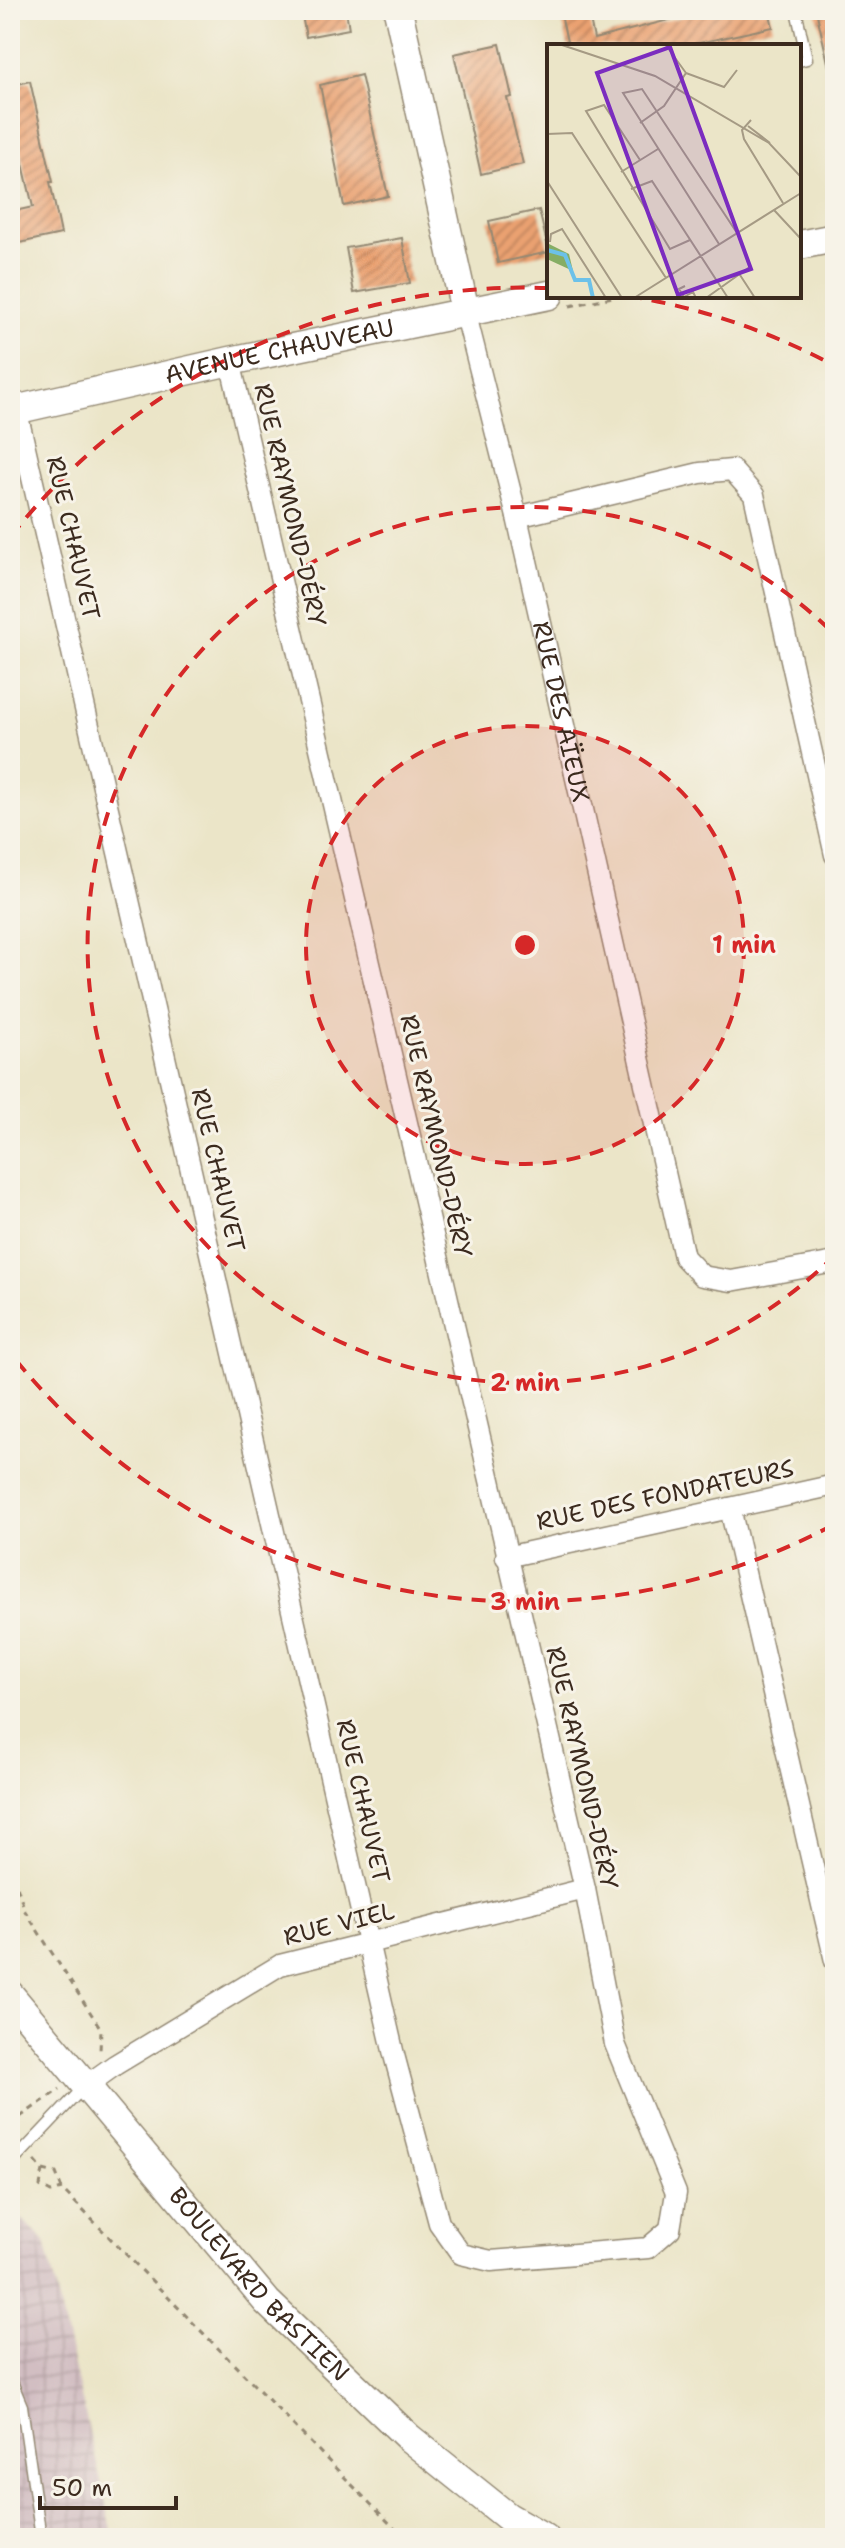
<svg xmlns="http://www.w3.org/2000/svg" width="845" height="2548" font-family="'Shantell Sans',sans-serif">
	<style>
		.industrial { fill: url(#industrial-grid) }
		.building { fill: url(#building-hatch) }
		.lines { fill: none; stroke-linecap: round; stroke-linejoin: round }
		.lane-casing { stroke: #938873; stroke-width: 13 }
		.street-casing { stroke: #938873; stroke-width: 23 }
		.secondary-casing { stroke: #938873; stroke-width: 31 }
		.path { stroke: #938873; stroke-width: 3; stroke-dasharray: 6 6; stroke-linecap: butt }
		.lane { stroke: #fff; stroke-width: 10 }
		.street { stroke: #fff; stroke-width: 20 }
		.secondary { stroke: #fff; stroke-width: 28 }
		.ring { fill: none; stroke: #d62828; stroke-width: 4; stroke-dasharray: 14 10 }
		.labels { text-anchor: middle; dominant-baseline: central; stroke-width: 6; stroke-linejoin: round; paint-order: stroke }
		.street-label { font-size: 24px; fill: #3b2a1e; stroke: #f7f3e8 }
		.inset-river { fill: none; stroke: #6cc1e9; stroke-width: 4 }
		.inset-road { fill: none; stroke: #a59a84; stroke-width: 2 }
		.view { fill: #7b2cbf; fill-opacity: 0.15; stroke: #7b2cbf; stroke-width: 4 }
		.inset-edge { fill: none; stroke: #3b2a1e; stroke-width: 4 }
		.centre { fill: #d62828; stroke: #f7f3e8; stroke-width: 4 }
		.ring-label { font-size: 24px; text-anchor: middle; font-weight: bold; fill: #d62828; stroke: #f7f3e8; stroke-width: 6; stroke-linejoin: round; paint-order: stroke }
	</style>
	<defs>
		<pattern id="industrial-grid" width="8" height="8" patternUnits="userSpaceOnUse" patternTransform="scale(2)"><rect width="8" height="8" fill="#d2bec2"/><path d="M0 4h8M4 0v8" fill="none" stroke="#b5a3a6"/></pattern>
		<pattern id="building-hatch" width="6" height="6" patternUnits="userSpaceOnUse" patternTransform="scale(2)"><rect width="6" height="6" fill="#eaa171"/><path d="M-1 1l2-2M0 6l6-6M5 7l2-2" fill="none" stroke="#bf835c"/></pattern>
	</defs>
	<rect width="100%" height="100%" fill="#f7f3e8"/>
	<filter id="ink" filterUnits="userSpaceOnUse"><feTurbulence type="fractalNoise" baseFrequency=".0125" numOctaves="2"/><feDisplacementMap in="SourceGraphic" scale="16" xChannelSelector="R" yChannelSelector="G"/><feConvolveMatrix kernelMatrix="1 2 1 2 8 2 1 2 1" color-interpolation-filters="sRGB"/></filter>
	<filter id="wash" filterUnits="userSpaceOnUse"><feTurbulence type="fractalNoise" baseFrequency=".006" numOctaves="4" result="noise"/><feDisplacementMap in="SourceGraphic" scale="32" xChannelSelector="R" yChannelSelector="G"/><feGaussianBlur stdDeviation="1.8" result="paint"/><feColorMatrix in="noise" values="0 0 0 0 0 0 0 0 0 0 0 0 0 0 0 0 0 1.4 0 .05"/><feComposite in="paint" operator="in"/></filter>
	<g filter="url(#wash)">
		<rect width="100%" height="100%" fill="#ebe5c8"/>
		<!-- industrial -->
		<polygon class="industrial" points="10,2207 45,2242 114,2538 10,2538"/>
		<g id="blocks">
			<!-- building -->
			<g class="building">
				<polygon points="301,10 346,10 349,29 306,37"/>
				<polygon points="560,10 588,10 594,39 708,10 769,10 773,27 685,46 568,46"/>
				<polygon points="816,10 835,10 835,66 829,67"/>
				<polygon points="500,44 512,97 507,98 523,164 481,174 454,54"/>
				<polygon points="361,75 388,196 344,206 320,85"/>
				<polygon points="30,81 53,182 50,182 61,234 10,245 10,212 33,207 10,108 10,86"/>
				<polygon points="539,210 549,252 498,263 489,221"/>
				<polygon points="402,238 410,283 354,293 346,248"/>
			</g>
		</g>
	</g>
	<g filter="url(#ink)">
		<use href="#blocks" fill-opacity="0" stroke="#938873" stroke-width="2"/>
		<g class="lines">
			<defs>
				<g id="lane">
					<polyline points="796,10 807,59 799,61"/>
					<polyline points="10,2165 85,2086"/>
					<polyline points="10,2377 22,2406 41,2538"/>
				</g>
				<g id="street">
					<path id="s1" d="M465,311L517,517L684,1257L702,1276L731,1281L835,1262"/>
					<polyline points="12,410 19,421 394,2055 439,2223 461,2254 491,2261 648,2248 670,2229 676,2193 615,2044 585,1889 230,361"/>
					<polyline points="517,517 700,473 732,470 754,495 835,855"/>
					<polyline points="730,1508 835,1961"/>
					<polyline points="506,1557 835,1485"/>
					<polyline points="87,2085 115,2065 280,1965 585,1889"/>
				</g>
				<g id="secondary">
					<polyline points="398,10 465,311"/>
					<polyline points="799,245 835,238"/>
					<path id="s2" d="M10,411L230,361L549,295"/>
					<path id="s3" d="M10,1995L267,2302L408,2437L508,2517L545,2538"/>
				</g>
			</defs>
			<!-- lane casing -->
			<use href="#lane" class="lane-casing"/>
			<!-- street casing -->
			<use href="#street" class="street-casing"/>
			<!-- secondary casing -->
			<use href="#secondary" class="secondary-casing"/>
			<!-- path -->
			<g class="path">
				<polyline points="570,306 617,296"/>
				<polyline points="10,1864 25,1911 101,2029 100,2051"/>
				<polyline points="10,2124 60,2089"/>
				<polyline points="35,2161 43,2170 56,2173 62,2189 404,2538"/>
				<polyline points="43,2170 40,2186 51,2192 62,2189"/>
			</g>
			<!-- lane -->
			<use href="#lane" class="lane"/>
			<!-- street -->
			<use href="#street" class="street"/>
			<!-- secondary -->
			<use href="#secondary" class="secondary"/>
		</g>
	</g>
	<!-- distance rings -->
	<circle cx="525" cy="945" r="219" fill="#d62828" fill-opacity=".12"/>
	<g class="ring">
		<circle cx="525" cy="945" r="219"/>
		<path d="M835 1255A438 438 0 1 1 835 635"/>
		<path d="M833 1525A657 657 0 0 1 11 1354M11 536A657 657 0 0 1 548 288M628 296A657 657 0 0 1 833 365"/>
	</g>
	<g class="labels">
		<!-- street labels -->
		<g class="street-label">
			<text stroke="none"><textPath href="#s2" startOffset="276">AVENUE CHAUVEAU</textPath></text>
			<text transform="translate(290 505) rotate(77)">RUE RAYMOND-DÉRY</text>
			<text transform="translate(73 538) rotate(77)">RUE CHAUVET</text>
			<text stroke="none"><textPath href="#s1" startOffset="412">RUE DES AÏEUX</textPath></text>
			<text transform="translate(436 1136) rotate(77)">RUE RAYMOND-DÉRY</text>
			<text transform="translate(218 1170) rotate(77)">RUE CHAUVET</text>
			<text transform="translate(665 1495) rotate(-12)">RUE DES FONDATEURS</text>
			<text transform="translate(582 1768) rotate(77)">RUE RAYMOND-DÉRY</text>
			<text transform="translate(363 1801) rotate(77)">RUE CHAUVET</text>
			<text transform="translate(339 1924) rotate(-14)">RUE VIEL</text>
			<text stroke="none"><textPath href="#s3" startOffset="382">BOULEVARD BASTIEN</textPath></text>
		</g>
	</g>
	<!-- overview -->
	<g transform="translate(547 44)">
		<rect width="254" height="254" fill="#ebe5c8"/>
		<path d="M0,199L22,210L26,227L0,215Z" fill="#86ad64"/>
		<path class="inset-river" d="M0,206L18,211L28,236H42L46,254"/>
		<path class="inset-road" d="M12,0L108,32L222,99L254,133M118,0L139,29M204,76L195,86L197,95L236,159M93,79L117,62L139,29L177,43L190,26M201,82L223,99M0,90L25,89L119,234M93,116L57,61L39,67L123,205L143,196M74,128L111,105M0,137L75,254M84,145L105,137L181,254M227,166L254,195M3,198L4,190L15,185L59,254M172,200L76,49L95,45L190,189M193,231L208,254M138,242L132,245L137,253L146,248L149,254M87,254L254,149M159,254L204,222"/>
		<path class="view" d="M123,3L204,225L131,251L50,29Z"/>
		<rect width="254" height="254" class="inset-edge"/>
	</g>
	<circle cx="525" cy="945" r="12" class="centre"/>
	<g class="ring-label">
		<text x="744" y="953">1 min</text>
		<text x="525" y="1391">2 min</text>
		<text x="525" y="1610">3 min</text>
	</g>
	<!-- margin -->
	<rect width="845" height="2548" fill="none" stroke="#f7f3e8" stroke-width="40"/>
	<!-- scale -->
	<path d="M40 2496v12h136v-12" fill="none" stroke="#3b2a1e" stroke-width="4"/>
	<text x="52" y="2496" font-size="24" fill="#3b2a1e" stroke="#f7f3e8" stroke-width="6" paint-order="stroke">50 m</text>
</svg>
